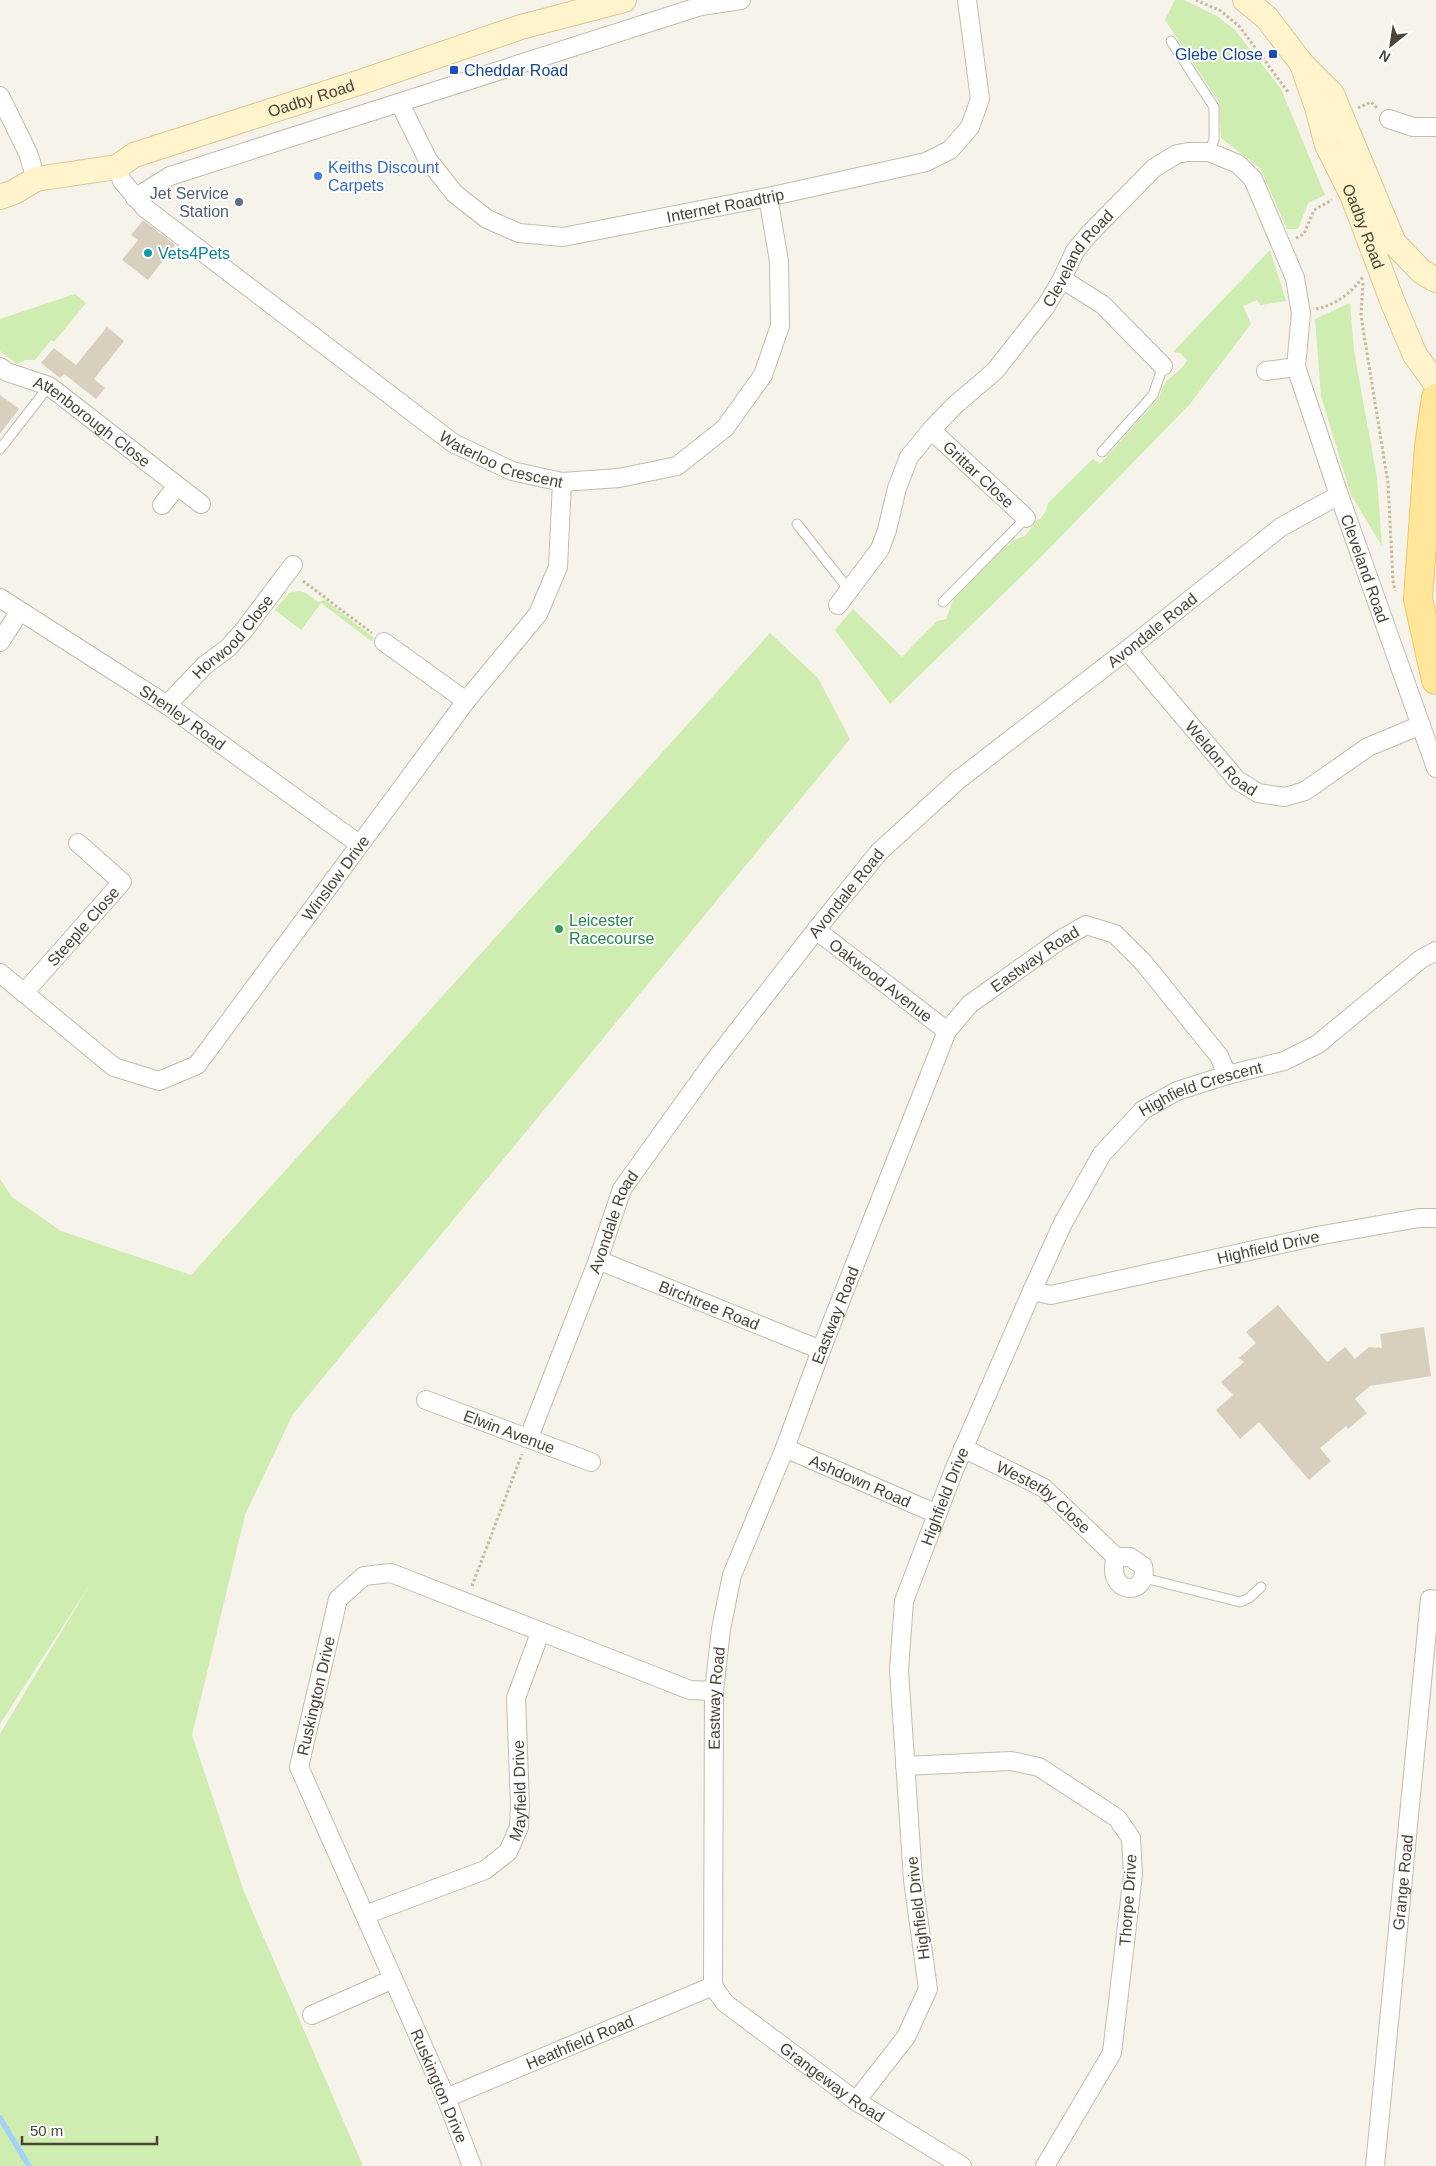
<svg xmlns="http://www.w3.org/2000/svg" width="1436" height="2166" font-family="Arial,sans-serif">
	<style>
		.green { fill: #cfecb1 }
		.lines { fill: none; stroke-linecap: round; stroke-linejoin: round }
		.stream { stroke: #a4d1f6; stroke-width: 5.5 }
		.building { fill: #d9cfbf }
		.lane-casing { stroke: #c3bcac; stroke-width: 11 }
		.street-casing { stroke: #c3bcac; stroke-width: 20 }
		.secondary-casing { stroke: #d9c998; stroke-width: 26 }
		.primary-casing { stroke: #ecc862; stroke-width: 30 }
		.path { stroke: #c5b89c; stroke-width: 3; stroke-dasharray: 2.5 2.5; stroke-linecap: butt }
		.lane { stroke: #fff; stroke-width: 9 }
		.street { stroke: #fff; stroke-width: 18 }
		.secondary { stroke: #fff4cc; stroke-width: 24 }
		.primary { stroke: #ffe69b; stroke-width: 28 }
		.transit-dot { fill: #1a4fb4; stroke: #fff; stroke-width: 2 }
		.shop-dot { fill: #3f7fe0; stroke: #fff; stroke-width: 2 }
		.service-dot { fill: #5c6f8a; stroke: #fff; stroke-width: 2 }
		.culture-dot { fill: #0f9aa8; stroke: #fff; stroke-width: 2 }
		.leisure-dot { fill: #2e9e5b; stroke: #fff; stroke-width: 2 }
		.labels { text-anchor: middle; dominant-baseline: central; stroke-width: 4; stroke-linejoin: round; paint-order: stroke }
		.transit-label { font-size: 16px; fill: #164399; stroke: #fff; text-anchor: end }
		.street-label { font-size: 16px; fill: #4b4437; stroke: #fff }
		.shop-label { font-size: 16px; fill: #366cbe; stroke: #fff; text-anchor: start }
		.service-label { font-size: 16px; fill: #4e5e75; stroke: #fff; text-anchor: end }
		.culture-label { font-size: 16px; fill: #0d838f; stroke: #fff; text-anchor: start }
		.leisure-label { font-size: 16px; fill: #27864d; stroke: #fff; text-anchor: start }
	</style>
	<rect width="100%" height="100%" fill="#f6f3ea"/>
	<!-- green -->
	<g class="green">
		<polygon points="1175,0 1184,0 1217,16 1235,30 1281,89 1325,195 1308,203 1298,229 1287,229 1260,168 1221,138 1219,102 1165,20"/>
		<path d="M1270,250L1286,301L1260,305L1257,300L1243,306L1251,324L1189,405L1037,561L890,704L835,630L853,609L902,657L937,621L946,619L953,600L1002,550L1016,539L1025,536L1037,520L1041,518L1046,511L1048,503L1093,459L1100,464L1159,398C1165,373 1179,377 1187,360L1180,353L1173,352Z"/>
		<polygon points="75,294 86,303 54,342 51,340 35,360 26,360 17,364 0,351 0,319"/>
		<polygon points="1350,303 1354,351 1377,478 1382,546 1351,495 1321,396 1315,319"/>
		<polygon points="299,591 306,593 318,602 325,600 374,638 371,641 321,603 301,630 275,610 289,593"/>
		<polygon points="770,633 818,678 850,739 293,1414 245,1515 192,1735 244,1892 363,2166 0,2166 0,1734 92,1581 0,1724 0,1179 12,1197 61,1231 191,1275"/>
	</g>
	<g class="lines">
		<!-- stream -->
		<polyline class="stream" points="0,2118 29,2166"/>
	</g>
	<!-- building -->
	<g class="building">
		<polygon points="143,220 175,245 148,280 122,260 138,240 131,235"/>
		<polygon points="107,327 124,341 94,379 105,388 96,399 64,374 60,378 41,363 54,348 76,365"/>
		<polygon points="0,395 19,409 0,434"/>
		<polygon points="1278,1305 1327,1362 1345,1347 1355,1359 1369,1347 1382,1348 1380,1334 1424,1327 1431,1376 1370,1386 1355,1399 1367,1413 1348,1429 1346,1426 1320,1448 1331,1461 1309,1480 1259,1422 1240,1439 1216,1410 1233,1395 1221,1382 1244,1362 1239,1358 1256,1343 1246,1332"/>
	</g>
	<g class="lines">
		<defs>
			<g id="lane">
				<polyline points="1171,41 1214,107 1214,140 1209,152"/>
				<polyline points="0,449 49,386"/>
				<polyline points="1102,452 1153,395 1163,366"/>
				<polyline points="797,524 850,591"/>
				<polyline points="943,602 1026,518"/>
				<polyline points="1144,1578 1240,1602 1249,1598 1261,1587"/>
			</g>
			<g id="street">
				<polyline points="0,96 28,153 36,179"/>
				<path id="s1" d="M400,104L428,160L455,194L487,219L519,233L563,237L768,197L926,162L950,150L970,127L980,99L967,0"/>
				<polyline points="1389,119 1413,127 1436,127"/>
				<path id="s2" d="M117,167L122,181L145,208L453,443L512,471L562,482L619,478L677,466L725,428L763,375L780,326L779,261L768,197"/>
				<polyline points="135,198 170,176 701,6 741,0"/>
				<polyline points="1062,279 1103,305 1163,366"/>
				<path id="s3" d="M0,367L7,372L49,386L201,504"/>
				<polyline points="1266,371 1296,367"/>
				<path id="s4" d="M931,430L1026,518"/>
				<polyline points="162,505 177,486"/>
				<path id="s5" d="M0,598L167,705L359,844"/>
				<path id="s6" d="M838,605L880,549L887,530L897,488L909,457L931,430L955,405L995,371L1046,306L1062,279L1075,251L1089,234L1154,168L1177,154L1188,152H1209L1238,164L1253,179L1295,278L1301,313L1296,367L1339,495L1436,768"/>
				<polyline points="0,642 20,611"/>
				<polyline points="384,642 466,701"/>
				<path id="s7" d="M1127,650L1237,780L1258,793L1285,797L1305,791L1368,747L1421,725"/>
				<path id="s8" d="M167,705L205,665L228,648L244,630L293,565"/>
				<path id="s9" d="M816,930L947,1031"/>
				<path id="s10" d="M0,973L114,1067L159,1081L197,1065L466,701L538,614L558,567L562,482"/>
				<path id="s11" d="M24,993L122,882L78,843"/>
				<path id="s12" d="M598,1260L821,1350"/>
				<path id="s13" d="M1032,1291L1063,1223L1102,1154L1143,1110L1177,1091L1227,1075L1284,1061L1318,1044L1421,959L1436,951"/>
				<path id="s14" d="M426,1400L591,1462"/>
				<path id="s15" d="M529,1437L598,1260L622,1189L711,1065L816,930L879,852L958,780L1127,650L1281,527L1339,495"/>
				<path id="s16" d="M785,1448L937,1514"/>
				<path id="s17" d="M963,1448L1044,1488L1116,1557C1104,1595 1150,1598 1143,1566L1130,1557H1116"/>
				<polyline points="905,1766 1011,1761 1039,1767 1117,1818 1131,1838 1133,1874 1112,2053 1045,2166"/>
				<path id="s18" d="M365,1915L485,1870L508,1852L519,1827L520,1805L516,1698L540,1633"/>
				<path id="s19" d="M713,1986L714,1691L721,1629L732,1575L785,1448L821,1350L947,1031L970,1004L1060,940L1086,925L1115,934L1143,962L1219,1056L1227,1075"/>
				<path id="s20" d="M713,1986L725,2003L856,2101L962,2166"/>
				<polyline points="312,2015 393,1979"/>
				<path id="s21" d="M446,2098L713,1986"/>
				<path id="s22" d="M856,2101L906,2037L928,1989L913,1880L899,1670L904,1601L954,1470L1032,1291L1051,1295L1317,1236L1419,1218H1436"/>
				<path id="s23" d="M472,2166L446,2098L299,1767L338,1599L364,1576L391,1573L690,1690L714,1691"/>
				<path id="s24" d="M1375,2166L1430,1599L1436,1600"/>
			</g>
			<g id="secondary">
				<polyline points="1245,0 1267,18 1302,64 1332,94 1394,243 1422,272 1436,280"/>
				<path id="s25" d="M1302,64L1317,107L1327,145L1353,197L1393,303L1415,355L1436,384"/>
				<path id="s26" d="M0,197L14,192L36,179L117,167L134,155L361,82L521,27L624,0"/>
			</g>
			<polyline id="primary" points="1436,398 1429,446 1418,599 1436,680"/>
		</defs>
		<!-- lane casing -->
		<use href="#lane" class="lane-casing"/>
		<!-- street casing -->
		<use href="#street" class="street-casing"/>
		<!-- secondary casing -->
		<use href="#secondary" class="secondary-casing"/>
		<!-- primary casing -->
		<use href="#primary" class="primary-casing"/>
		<!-- path -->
		<g class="path">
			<polyline points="1196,0 1221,11 1240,27 1288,92"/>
			<polyline points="1358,108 1371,102 1378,109"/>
			<polyline points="1296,238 1304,234 1314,210 1332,200"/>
			<polyline points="1363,283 1361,316 1388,483 1393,581 1395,591"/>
			<path d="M1316,309C1336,305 1351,293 1363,277"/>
			<polyline points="303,581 372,633"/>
			<polyline points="472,1586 522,1454"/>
		</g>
		<!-- lane -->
		<use href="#lane" class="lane"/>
		<!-- street -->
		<use href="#street" class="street"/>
		<!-- secondary -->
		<use href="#secondary" class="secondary"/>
		<!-- primary -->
		<use href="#primary" class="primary"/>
	</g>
	<!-- markers -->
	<g class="transit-dot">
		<rect x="1268" y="49" width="10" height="10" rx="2.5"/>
		<rect x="449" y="65" width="10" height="10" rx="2.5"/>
	</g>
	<circle class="shop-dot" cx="318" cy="176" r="5"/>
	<circle class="service-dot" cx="239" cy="202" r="5"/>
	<circle class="culture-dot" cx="148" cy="253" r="5"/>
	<circle class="leisure-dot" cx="559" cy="929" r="5"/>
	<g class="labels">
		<!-- transit labels -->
		<g class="transit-label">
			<text x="1263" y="54">Glebe Close</text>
			<text x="464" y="70" text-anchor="start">Cheddar Road</text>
		</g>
		<!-- street labels -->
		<g class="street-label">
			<text stroke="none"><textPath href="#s26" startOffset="329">Oadby Road</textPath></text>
			<text stroke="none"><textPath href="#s1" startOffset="391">Internet Roadtrip</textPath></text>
			<text stroke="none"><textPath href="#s25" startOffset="174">Oadby Road</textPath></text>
			<text stroke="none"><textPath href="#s6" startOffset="429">Cleveland Road</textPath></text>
			<text stroke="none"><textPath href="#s3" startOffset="108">Attenborough Close</textPath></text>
			<text stroke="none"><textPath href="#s2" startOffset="489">Waterloo Crescent</textPath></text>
			<text stroke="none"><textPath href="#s4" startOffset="65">Grittar Close</textPath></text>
			<text stroke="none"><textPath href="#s6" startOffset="1070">Cleveland Road</textPath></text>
			<text stroke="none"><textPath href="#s15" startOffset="1041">Avondale Road</textPath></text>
			<text stroke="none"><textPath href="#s8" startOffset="95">Horwood Close</textPath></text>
			<text stroke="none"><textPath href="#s5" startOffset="218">Shenley Road</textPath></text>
			<text stroke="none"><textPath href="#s7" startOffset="144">Weldon Road</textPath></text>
			<text stroke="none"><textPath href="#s10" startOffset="469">Winslow Drive</textPath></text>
			<text stroke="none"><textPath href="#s15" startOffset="636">Avondale Road</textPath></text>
			<text stroke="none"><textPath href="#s11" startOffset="89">Steeple Close</textPath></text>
			<text stroke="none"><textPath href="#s19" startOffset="1112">Eastway Road</textPath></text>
			<text stroke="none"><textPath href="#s9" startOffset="82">Oakwood Avenue</textPath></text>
			<text stroke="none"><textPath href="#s13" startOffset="276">Highfield Crescent</textPath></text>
			<text stroke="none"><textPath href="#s15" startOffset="231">Avondale Road</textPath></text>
			<text stroke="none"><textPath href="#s22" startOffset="1101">Highfield Drive</textPath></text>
			<text stroke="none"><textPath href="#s12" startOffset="120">Birchtree Road</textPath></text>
			<text stroke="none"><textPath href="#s19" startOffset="692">Eastway Road</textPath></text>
			<text stroke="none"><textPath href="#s14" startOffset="89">Elwin Avenue</textPath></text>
			<text stroke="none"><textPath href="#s16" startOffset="82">Ashdown Road</textPath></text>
			<text stroke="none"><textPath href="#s22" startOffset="636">Highfield Drive</textPath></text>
			<text stroke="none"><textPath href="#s17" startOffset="95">Westerby Close</textPath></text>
			<text stroke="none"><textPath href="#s23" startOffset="508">Ruskington Drive</textPath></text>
			<text stroke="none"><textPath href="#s19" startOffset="288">Eastway Road</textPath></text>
			<text stroke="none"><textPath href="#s18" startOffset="221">Mayfield Drive</textPath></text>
			<text stroke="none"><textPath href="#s24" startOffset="285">Grange Road</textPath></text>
			<text transform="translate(1128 1900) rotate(-86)">Thorpe Drive</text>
			<text transform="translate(918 1908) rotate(-97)">Highfield Drive</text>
			<text stroke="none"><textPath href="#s21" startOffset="145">Heathfield Road</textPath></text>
			<text stroke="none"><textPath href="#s20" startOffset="154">Grangeway Road</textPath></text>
			<text transform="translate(439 2086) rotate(67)">Ruskington Drive</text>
		</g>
		<!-- shop labels -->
		<g class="shop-label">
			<text x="328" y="167">Keiths Discount<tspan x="328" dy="18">Carpets</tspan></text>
		</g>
		<!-- service labels -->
		<g class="service-label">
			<text x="229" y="193">Jet Service<tspan x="229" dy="18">Station</tspan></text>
		</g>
		<!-- culture labels -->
		<g class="culture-label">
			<text x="158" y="253">Vets4Pets</text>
		</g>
		<!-- leisure labels -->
		<g class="leisure-label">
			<text x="569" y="920">Leicester<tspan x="569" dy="18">Racecourse</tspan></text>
		</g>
	</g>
	<!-- north arrow -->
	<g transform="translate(1391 45) rotate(210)" stroke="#ffffff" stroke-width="4" paint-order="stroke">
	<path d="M0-4L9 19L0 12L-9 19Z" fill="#4b4437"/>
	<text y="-8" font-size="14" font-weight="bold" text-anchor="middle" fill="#4b4437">N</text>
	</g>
	<!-- scale -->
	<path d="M22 2136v8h135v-8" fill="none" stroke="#4b4437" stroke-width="2.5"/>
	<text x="30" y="2136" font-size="15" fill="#4b4437" stroke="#ffffff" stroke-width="4" paint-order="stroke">50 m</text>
</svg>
